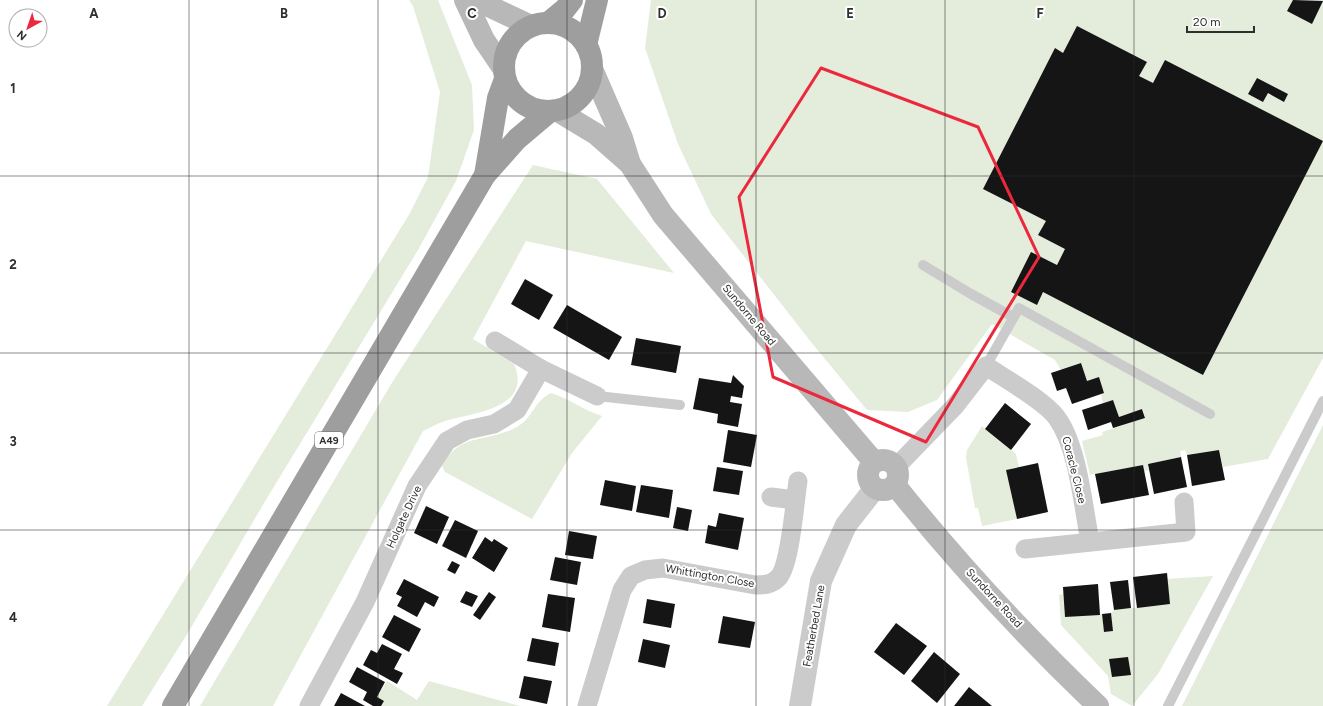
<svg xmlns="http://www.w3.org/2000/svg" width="1323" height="706" font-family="Figtree,sans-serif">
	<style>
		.green { fill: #e4ecdb }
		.building { fill: #151515 }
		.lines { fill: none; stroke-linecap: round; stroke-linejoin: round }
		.service { stroke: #cbcbcb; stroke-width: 10 }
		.minor { stroke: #cbcbcb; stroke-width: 19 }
		.tertiary { stroke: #cbcbcb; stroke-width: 22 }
		.secondary { stroke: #b8b8b8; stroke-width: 22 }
		.trunk { stroke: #9e9e9e; stroke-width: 22 }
		.marked { fill: none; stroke: #ec283d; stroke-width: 3; stroke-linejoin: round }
		.grid { fill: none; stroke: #2e2e2e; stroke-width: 1; stroke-opacity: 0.55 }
		.labels { text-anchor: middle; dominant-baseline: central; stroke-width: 4; stroke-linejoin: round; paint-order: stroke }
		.shield { fill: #fff; stroke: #6d6d6d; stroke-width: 1 }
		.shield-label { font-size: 10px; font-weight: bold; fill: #2e2e2e }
		.street-label { font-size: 11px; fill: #2e2e2e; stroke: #fff }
		.grid-label { font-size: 13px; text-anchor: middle; font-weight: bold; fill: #2e2e2e; stroke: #fff; stroke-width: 4; stroke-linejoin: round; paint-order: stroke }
	</style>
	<rect width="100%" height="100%" fill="#fff"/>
	<!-- green -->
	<g class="green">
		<polygon points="409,0 438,0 472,85 474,130 456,181 418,250 264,503 189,631 142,706 107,706 410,213 428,177 440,92 413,6"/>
		<polygon points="651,0 1323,0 1323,358 1268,459 1223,467 1219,450 1187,455 1185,450 1180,451 1181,457 1148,464 1149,470 1144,472 1143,465 1090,475 1082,441 1103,435 1102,432 1145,418 1143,409 1119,417 1113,400 1103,403 1101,394 1104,393 1099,377 1087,381 1061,370 1055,360 992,324 937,400 908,412 867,410 811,342 711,214 678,144 645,48"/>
		<path d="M533,165L597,179L674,273L526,241L473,339L514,364C533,408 474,413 445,421C438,423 430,428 423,431L273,706H200L393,381Z"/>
		<path d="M551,393C570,399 583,410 602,416L572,453L532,519L445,472L442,466C447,458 452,450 461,445C477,437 499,437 517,427C534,417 533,402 551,393Z"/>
		<polygon points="1323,425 1323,706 1182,706"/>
		<polygon points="982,426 1016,454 1019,467 1006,470 1017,519 982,526 978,508 975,508 966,458 967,450"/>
		<polygon points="1213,576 1158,674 1132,706 1111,694 1108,676 1061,625 1059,595 1064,594 1065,617 1102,614 1104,632 1113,631 1111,613 1114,610 1170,604 1167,579"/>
		<polygon points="387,681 417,700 429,681 520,706 381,706 384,701 377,697"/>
	</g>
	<!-- building -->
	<g class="building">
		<polygon points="1293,0 1323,1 1312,24 1287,11"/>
		<polygon points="1077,26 1147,62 1139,76 1153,83 1165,60 1323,141 1203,375 1043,292 1037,305 1011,292 1031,252 1057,265 1065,249 1038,235 1046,221 983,189 1055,48 1063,53"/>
		<polygon points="1257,78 1288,94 1284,102 1268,93 1263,102 1248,94"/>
		<polygon points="525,279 553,295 539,320 511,304"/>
		<polygon points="567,305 622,337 609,360 553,328"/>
		<polygon points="636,338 681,346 676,373 631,365"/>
		<polygon points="1081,363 1087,381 1099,377 1104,393 1072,404 1066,388 1057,391 1051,373"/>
		<polygon points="733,375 744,386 742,398 731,396 730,402 742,404 738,427 717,423 718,414 693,409 699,378 731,383"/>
		<polygon points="1113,400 1119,417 1142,409 1145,418 1113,428 1111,422 1088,430 1082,410"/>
		<polygon points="1005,403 1031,424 1011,450 985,429"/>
		<polygon points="728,430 757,435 751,467 723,462"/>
		<polygon points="1219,450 1225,480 1192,486 1187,455"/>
		<polygon points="1181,457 1187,487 1154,494 1148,464"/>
		<polygon points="1038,463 1048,512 1017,519 1006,470"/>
		<polygon points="1143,465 1149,495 1101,504 1095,474"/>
		<polygon points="717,467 743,471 739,495 713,491"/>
		<polygon points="605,480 636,486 632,511 600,505"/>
		<polygon points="641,485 673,490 669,518 636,512"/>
		<polygon points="426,506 449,517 437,544 414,533"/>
		<polygon points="677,507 692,510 688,531 673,528"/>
		<polygon points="719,513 744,518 738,550 705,543 708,525 716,527"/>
		<polygon points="455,520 478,531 466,558 442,546"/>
		<polygon points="569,531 597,536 593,559 565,555"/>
		<polygon points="485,537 492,542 494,539 508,548 494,572 472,558"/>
		<polygon points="555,557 581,562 577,585 550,580"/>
		<polygon points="452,561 460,565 455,574 447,570"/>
		<polygon points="1167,573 1170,604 1137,608 1133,577"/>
		<polygon points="404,579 439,597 434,607 425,602 417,617 397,606 402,597 396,594"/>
		<polygon points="1128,580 1131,608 1114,610 1110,582"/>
		<polygon points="1098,584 1100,615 1065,617 1063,587"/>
		<polygon points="466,591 478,596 472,607 460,602"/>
		<polygon points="489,592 496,597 480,620 473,615"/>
		<polygon points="548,594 575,598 570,632 542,627"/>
		<polygon points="647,599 675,604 671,628 643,623"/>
		<polygon points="1111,613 1113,631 1104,632 1102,614"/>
		<polygon points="394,615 421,629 409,652 382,637"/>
		<polygon points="723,616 755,622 750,648 718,643"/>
		<polygon points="896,623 927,646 904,675 874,652"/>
		<polygon points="532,638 559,643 555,666 527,661"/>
		<polygon points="643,639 670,645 665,668 638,662"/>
		<polygon points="382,644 402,654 394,669 403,673 397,684 363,665 371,650 377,653"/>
		<polygon points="934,652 960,674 937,703 911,681"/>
		<polygon points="1128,657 1131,675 1112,677 1109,659"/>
		<polygon points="357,667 385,682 377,697 384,701 381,706 373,706 363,700 367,692 349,682"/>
		<polygon points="524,676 552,681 547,704 519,698"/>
		<polygon points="969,687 992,706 954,706"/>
		<polygon points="341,693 365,706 334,706"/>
	</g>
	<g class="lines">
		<!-- service -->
		<g class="service">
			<polyline points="923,265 971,294 1013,317"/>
			<polyline points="986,366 1019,308 1210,414"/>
			<polyline points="597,396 680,405"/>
			<polyline points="1168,706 1323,401"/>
		</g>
		<!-- minor -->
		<g class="minor">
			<polyline points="495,341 541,369 597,396"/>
			<path d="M897,466L955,406L986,366C1004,378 1045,401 1057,418C1078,447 1083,506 1090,541"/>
			<polyline points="771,497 795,500"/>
			<polyline points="1025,549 1186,532 1184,502"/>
			<polyline points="309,706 365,602 417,486 447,441 467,430 494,424 517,410 541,369"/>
			<path d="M587,706L622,590L631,576L645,570L663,568L755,585C764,585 771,585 778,578C790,567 795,500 798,481"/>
		</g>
		<!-- tertiary -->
		<polyline class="tertiary" points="800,706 821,581 846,525 875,488"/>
		<!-- secondary -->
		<g class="secondary">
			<polyline points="465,0 484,40 503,68"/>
			<polyline points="476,0 531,26"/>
			<polyline points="592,69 622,138 630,164"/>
			<polyline points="558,111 596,134 630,164 663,215 874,462"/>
			<circle cx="883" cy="475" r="15"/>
			<path d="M895,485C957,563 1026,637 1098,706"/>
		</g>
		<!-- trunk -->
		<g class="trunk">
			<circle cx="548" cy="67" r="44"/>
			<polyline points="548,23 565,9 572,0"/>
			<polyline points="586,45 597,0"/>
			<polyline points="485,175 498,98 505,79"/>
			<polyline points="173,706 485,175 517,139 549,112"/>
		</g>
	</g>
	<!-- marked area -->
	<path class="marked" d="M821,68L978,127L1039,257L926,442L773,377L739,197Z"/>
	<!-- grid -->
	<path class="grid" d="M189,0V706M378,0V706M567,0V706M756,0V706M945,0V706M1134,0V706M0,176H1323M0,353H1323M0,530H1323"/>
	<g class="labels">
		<!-- shield labels -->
		<rect class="shield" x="315" y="432" width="28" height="16" rx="3"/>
		<g class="shield-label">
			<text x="329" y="440">A49</text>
		</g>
		<!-- street labels -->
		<g class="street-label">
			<text transform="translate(749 315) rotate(50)">Sundorne Road</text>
			<text transform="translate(1074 470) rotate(76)">Coracle Close</text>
			<text transform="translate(404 517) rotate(-65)">Holgate Drive</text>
			<text transform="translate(710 576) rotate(10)">Whittington Close</text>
			<text transform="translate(994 598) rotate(47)">Sundorne Road</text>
			<text transform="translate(814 626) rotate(-80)">Featherbed Lane</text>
		</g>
	</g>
	<g class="grid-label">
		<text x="94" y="18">A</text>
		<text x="284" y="18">B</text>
		<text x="472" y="18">C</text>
		<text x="662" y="18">D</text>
		<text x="850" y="18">E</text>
		<text x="1040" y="18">F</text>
		<text x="13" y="93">1</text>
		<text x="13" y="269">2</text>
		<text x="13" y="446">3</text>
		<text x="13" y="622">4</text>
	</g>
	<!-- north arrow -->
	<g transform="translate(28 28) rotate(220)"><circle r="19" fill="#ffffff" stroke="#ababab"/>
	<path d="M0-3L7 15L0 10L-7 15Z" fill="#ec283d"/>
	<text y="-6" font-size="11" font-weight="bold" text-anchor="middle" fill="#2e2e2e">N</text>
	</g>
	<!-- scale -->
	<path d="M1187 26v6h67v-6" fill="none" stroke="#2e2e2e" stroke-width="2"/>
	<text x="1193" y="26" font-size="12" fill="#2e2e2e" stroke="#ffffff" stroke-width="3" paint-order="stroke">20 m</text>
</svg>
